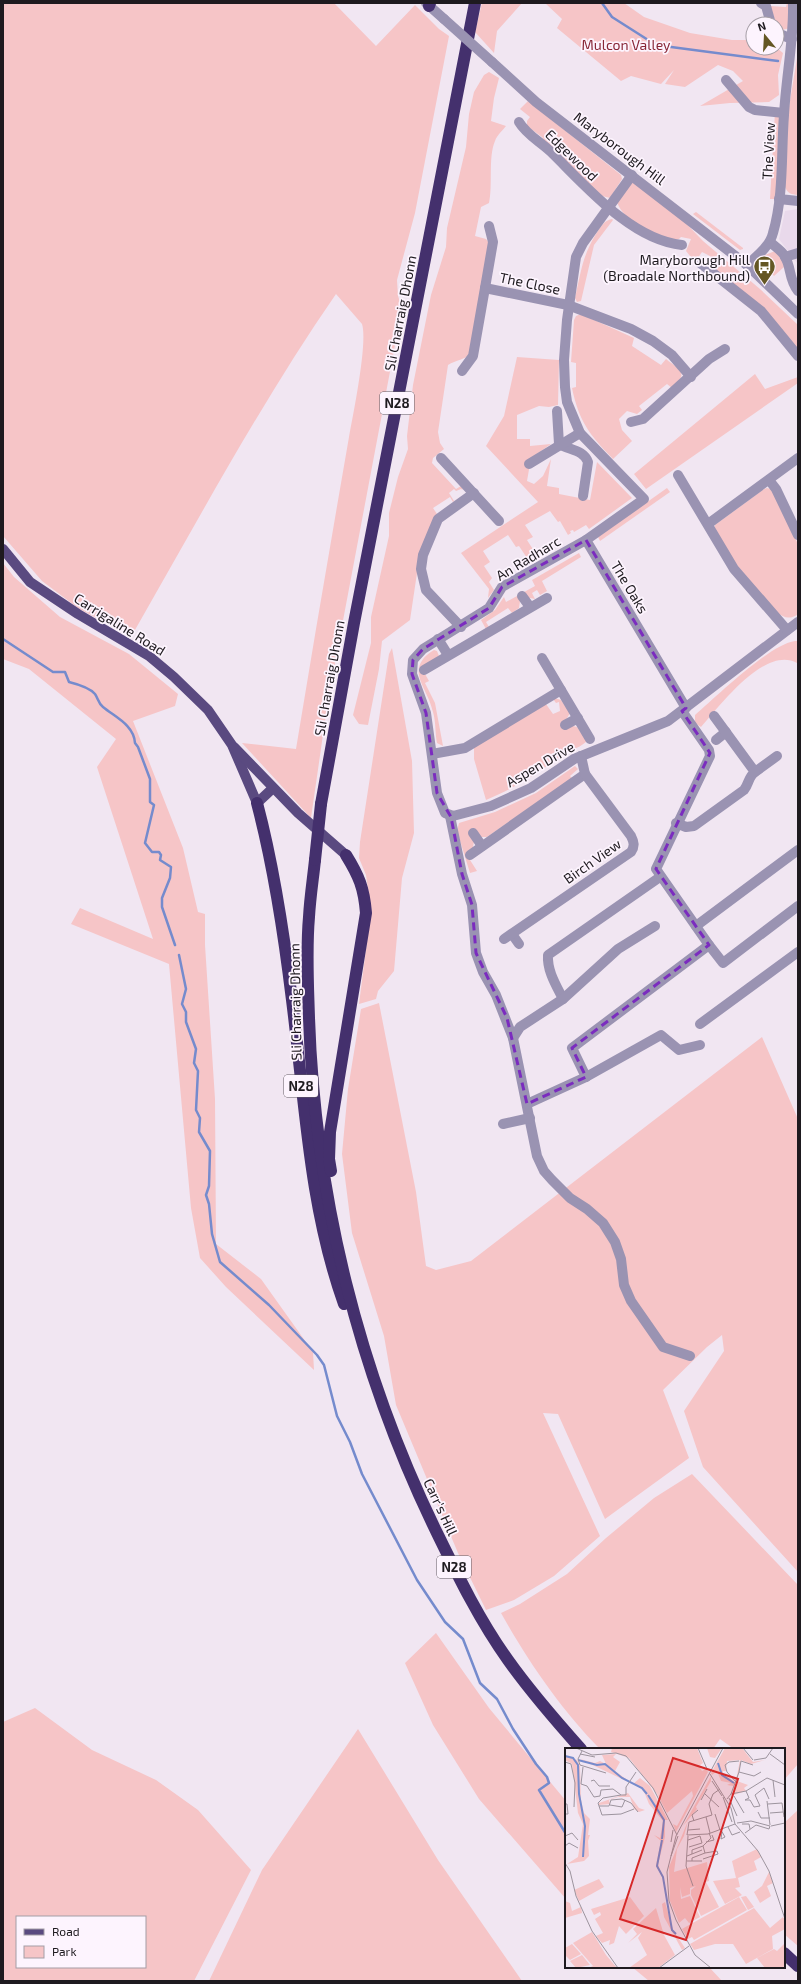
<svg xmlns="http://www.w3.org/2000/svg" width="801" height="1984" font-family="'Exo 2',sans-serif">
	<style>
		.built { fill: #e9d9eb }
		.green { fill: #f6c5c7; fill-rule: evenodd }
		.lines { fill: none; stroke-linecap: round; stroke-linejoin: round }
		.stream { stroke: #758bcd; stroke-width: 2.5 }
		.minor { stroke: #9a93b2; stroke-width: 10 }
		.major { stroke: #5a4a80; stroke-width: 10 }
		.highway { stroke: #44306d; stroke-width: 12 }
		.minor-bridge { stroke: #9a93b2; stroke-width: 10 }
		.highway-bridge { stroke: #44306d; stroke-width: 12 }
		.marked { fill: none; stroke: #7b2cbf; stroke-width: 3; stroke-dasharray: 8 5; stroke-linejoin: round }
		.labels { text-anchor: middle; dominant-baseline: central; stroke-width: 3.5; stroke-linejoin: round; paint-order: stroke }
		.shield { fill: #fdf4fe; stroke: #615b62; stroke-width: 1 }
		.shield-label { font-size: 13px; font-weight: bold; fill: #1e1a1f }
		.park-label { font-size: 14px; fill: #882636; stroke: #fdf4fe }
		.street-label { font-size: 14px; fill: #1e1a1f; stroke: #fdf4fe }
		.poi-label { font-size: 14px; fill: #1e1a1f; stroke: #fdf4fe; text-anchor: end }
		.inset-river { fill: none; stroke: #758bcd; stroke-width: 2 }
		.inset-road { fill: none; stroke: #9d949e; stroke-width: 1 }
		.view { fill: #d62828; fill-opacity: 0.15; stroke: #d62828; stroke-width: 2 }
		.inset-edge { fill: none; stroke: #1e1a1f; stroke-width: 2 }
	</style>
	<rect width="100%" height="100%" fill="#f1e6f2"/>
	<!-- built -->
	<polygon class="built" points="798,209 798,263 797,263 779,239 785,211"/>
	<!-- green -->
	<g class="green">
		<path d="M3,3H334L376,46L415,5L439,29L449,36L415,213L397,280L398,296L402,308L328,700L311,818L242,743L296,749C313,645 331,541 349,437C353,415 368,342 362,324L336,294C260,404 197,522 131,637L78,608L42,581L3,536Z"/>
		<polygon points="482,3 522,3 497,31 494,53 475,32"/>
		<polygon points="545,3 624,3 644,17 690,33 732,40 753,40 753,48 777,48 783,53 778,75 779,95 769,102 730,103 700,106 743,81 733,71 718,65 685,87 665,84 674,70 661,84 631,76 621,81 557,28 562,19"/>
		<polygon points="787,3 791,3 790,28 782,30 777,26 770,6 786,7"/>
		<path d="M798,52V195C791,194 788,194 785,187L788,113Z"/>
		<path d="M489,72L499,78L494,98L491,121L506,126C503,130 497,135 495,141C488,157 493,186 489,203L481,207L475,236L486,239L489,243L471,353C465,360 456,360 448,365L438,432L440,443L444,449L433,458L432,463L456,489L461,486L463,490L461,489L456,491L454,489L449,493L454,501L463,495L453,502L450,497L433,508L437,514L420,553L410,620L382,641L379,669L368,725L359,724L353,715L371,643V617L389,536V513L398,477L408,449L407,436L413,385L431,295L446,247L447,228L466,147L469,114L474,92L484,75Z"/>
		<polygon points="528,101 621,175 622,179 610,198 602,196 554,153 542,137 527,126 527,121 530,117 520,109"/>
		<polygon points="775,112 784,113 779,199 770,199"/>
		<path d="M632,182L676,213L703,241L760,289L798,325V349L763,308L711,266L712,257L702,252L695,262L686,251L691,239L681,237L679,239L672,240C653,232 624,223 617,202Z"/>
		<polygon points="696,212 743,248 743,249 740,250 693,214"/>
		<path d="M612,219L613,220L594,245L581,301L577,302L575,298C581,272 582,257 596,234C600,228 604,220 612,219Z"/>
		<polygon points="775,251 779,252 784,267 774,276 763,264 765,255"/>
		<path d="M581,314L634,338L632,346L661,365L666,359C681,371 689,373 672,388L667,384L639,406L642,410L637,414L627,411L619,419L622,430L632,441L613,459C590,435 579,422 572,388L576,387V363L571,362L574,320L576,316Z"/>
		<polygon points="517,357 559,360 558,405 549,407 539,406 517,415 517,439 530,439 530,446 551,444 531,458 527,481 534,484 543,476 551,459 547,486 559,488 559,494 590,500 597,462 632,498 589,529 586,525 574,532 573,530 570,531 571,533 568,535 560,521 558,522 550,511 525,525 533,537 527,540 534,551 531,553 532,555 527,558 519,546 516,547 508,535 483,551 490,562 484,566 492,578 489,582 494,590 488,598 489,589 461,553 538,502 486,446 504,416"/>
		<polygon points="755,374 765,389 798,377 798,383 646,489 634,474"/>
		<polygon points="667,488 670,492 600,541 598,537"/>
		<path d="M767,488L771,489L798,544V614C790,620 784,618 776,612L735,563L714,529L715,525L764,489Z"/>
		<polygon points="579,553 581,557 542,581 547,591 540,595 537,590 532,593 535,599 530,598 520,601 519,608 512,613 508,608 486,622 489,627 486,629 481,620 495,610 504,597 506,602 535,586 532,580"/>
		<polygon points="3,563 14,577 60,617 129,654 178,694 175,706 133,721 183,848 198,912 205,914 205,945 215,1099 216,1244 261,1279 313,1352 314,1370 226,1287 200,1258 191,1208 169,964 71,924 80,908 153,939 97,767 116,739 29,669 3,659"/>
		<path d="M795,641H798L797,663C765,645 720,706 701,727L695,723V715C716,697 770,644 795,641Z"/>
		<polygon points="392,648 412,761 414,833 402,878 394,971 378,991 376,999 359,1004 371,910 366,875 359,858 360,842 389,654"/>
		<path d="M434,650L437,651L439,656L425,674L429,681L425,683L435,703L443,746L437,743C435,733 436,722 433,712C428,687 403,669 434,650Z"/>
		<path d="M555,698L561,700L570,713L566,720L573,726L577,727L587,741C581,747 573,749 566,753C540,771 516,788 486,800L474,759V747L546,704L553,714L560,711L559,702L556,703L553,699Z"/>
		<polygon points="575,766 578,769 570,776 572,778 487,837 481,837 474,842 470,860 477,871 470,873 457,831 459,823 495,812 536,793"/>
		<polygon points="379,1003 416,1192 426,1266 436,1270 471,1261 762,1037 798,1119 798,1572 703,1467 684,1411 724,1351 722,1335 707,1347 663,1390 689,1458 605,1519 558,1414 543,1413 600,1536 554,1576 514,1600 486,1610 458,1553 396,1405 384,1336 352,1233 342,1154 348,1089 361,1009"/>
		<path d="M692,1474L798,1585V1764L784,1780V1749H734L720,1739L713,1749H600C562,1711 527,1660 501,1613L520,1604L567,1574L606,1538L654,1498Z"/>
		<polygon points="436,1633 489,1708 566,1801 566,1899 479,1799 433,1725 405,1663"/>
		<path d="M35,1708L92,1750L156,1780L198,1810L251,1870L194,1981H3V1722ZM17,1917H145V1967H17Z"/>
		<polygon points="358,1729 438,1860 522,1981 209,1981 262,1870"/>
		<polygon points="798,1810 798,1946 784,1934 784,1823"/>
		<polygon points="632,1967 709,1967 722,1981 649,1981"/>
	</g>
	<g class="lines">
		<!-- stream -->
		<g class="stream">
			<polyline points="602,3 612,17 656,45 778,61"/>
			<path d="M3,639L53,672H65L69,682C77,684 89,687 95,694C98,698 98,703 103,707C115,717 134,725 135,743L138,747L150,779V802L154,805L145,843L152,852H159L161,855L160,860L171,867L170,878L162,898V907L175,945"/>
			<polyline points="179,955 186,989 182,1004 186,1012 186,1022 196,1049 194,1063 198,1071 196,1110 200,1118 199,1132 210,1151 209,1186 206,1195 209,1204 212,1234 220,1262 269,1305 317,1355 324,1365 337,1416 350,1442 362,1474 417,1580 445,1622 463,1639 480,1683 497,1699 513,1729 536,1764 547,1777 549,1783 539,1790 566,1834"/>
		</g>
		<!-- minor -->
		<g class="minor">
			<polyline points="426,3 444,19"/>
			<polyline points="761,3 766,6 771,24"/>
			<polyline points="777,33 792,39"/>
			<polyline points="492,62 536,102 747,265 798,314"/>
			<polyline points="726,80 749,107 755,110 784,113"/>
			<path d="M519,122C526,134 539,141 550,151C585,185 631,240 682,245"/>
			<polyline points="632,175 583,243 576,257 567,320 564,360 565,387 567,402 580,433 644,499 586,540 502,587 489,608 423,649 413,660 412,674 426,713 437,793 445,813 453,816 491,806 531,788 574,759 668,721 798,622"/>
			<polyline points="779,199 798,201"/>
			<path d="M770,242C774,246 781,250 784,255C792,267 788,279 798,291"/>
			<polyline points="785,257 798,253"/>
			<polyline points="699,262 761,311 798,356"/>
			<path d="M747,265C757,256 770,246 773,233C784,195 781,153 784,115C786,77 794,40 793,3"/>
			<polyline points="485,288 568,305 631,329 653,341 672,355 691,377"/>
			<polyline points="462,371 473,356 485,288 493,242 489,226"/>
			<path d="M557,411L559,444C570,450 584,450 588,462L583,496"/>
			<polyline points="631,422 643,419 709,359 725,349"/>
			<polyline points="441,458 499,521"/>
			<polyline points="529,464 580,433"/>
			<polyline points="678,475 734,569 787,630"/>
			<polyline points="769,480 776,489 798,535"/>
			<polyline points="708,524 798,458"/>
			<polyline points="586,540 686,708"/>
			<polyline points="522,596 530,607"/>
			<polyline points="461,627 426,590 421,569 423,555 438,519 474,493"/>
			<polyline points="438,639 448,655"/>
			<polyline points="542,658 590,739"/>
			<polyline points="424,670 547,598"/>
			<polyline points="565,725 578,718"/>
			<polyline points="716,740 726,732"/>
			<polyline points="432,754 465,748 561,690"/>
			<polyline points="755,772 777,756"/>
			<polyline points="450,816 462,874 472,905 476,953 483,972 496,995 513,1038 537,1156 544,1171 552,1180 570,1198 587,1209 603,1223 615,1242 621,1259 624,1285 631,1301 663,1347 690,1356"/>
			<path d="M676,823L686,827L694,826L744,790C749,784 748,777 755,772L714,716"/>
			<polyline points="473,833 482,846"/>
			<polyline points="470,855 585,774 581,756"/>
			<polyline points="696,926 798,850"/>
			<polyline points="512,934 519,944"/>
			<path d="M504,939L631,852C635,846 634,842 631,836L585,774"/>
			<polyline points="709,945 723,963 798,906"/>
			<path d="M563,999C556,985 547,971 548,955L660,877"/>
			<polyline points="700,1024 798,952"/>
			<polyline points="513,1038 520,1027 563,999 618,949 655,926"/>
			<polyline points="586,1077 572,1048 709,945 656,869 710,756 709,750 682,711"/>
			<polyline points="527,1104 586,1077 661,1035 679,1050 700,1045"/>
			<polyline points="503,1124 530,1118"/>
		</g>
		<!-- major -->
		<g class="major">
			<polyline points="3,549 30,582 78,614 149,656 174,677 208,710 232,745 257,803 272,789"/>
			<polyline points="234,747 298,813 346,855"/>
		</g>
		<!-- highway -->
		<g class="highway">
			<polyline points="429,6 430,3"/>
			<path d="M257,803C274,867 284,934 292,1000C305,1102 309,1206 344,1304"/>
			<polyline points="321,804 354,623 475,3"/>
			<path d="M315,860C313,879 310,898 309,917C306,950 308,984 309,1018C315,1197 359,1374 438,1535C459,1578 480,1621 508,1660C530,1691 556,1721 581,1749"/>
			<path d="M331,1171L329,1159L330,1132L366,913C364,888 359,876 346,855"/>
			<polyline points="784,1953 798,1966"/>
		</g>
		<!-- minor-bridge -->
		<polyline class="minor-bridge" points="444,19 492,62"/>
		<!-- highway-bridge -->
		<polyline class="highway-bridge" points="315,860 321,804"/>
	</g>
	<!-- marked area -->
	<path class="marked" d="M586,540L686,708L682,711L710,753L656,869L709,945L572,1048L586,1077L527,1104L507,1018L476,953L472,905L462,874L451,817L437,793L426,713L412,674L413,660L423,649L489,608L502,587Z"/>
	<!-- icons -->
	<defs>
		<symbol id="bus-pin" viewBox="-11 -11 22 30"><path d="M0 17L-7.5 6A9.5 9.5 0 1 1 7.5 6Z" fill="#645724" stroke="#fdf4fe"/><path d="M-5-6H5V4H4V6H2V4H-2V6H-4V4H-5ZM-3.5-4V0h7V-4ZM-3.5 1.2v1.5H-2V1.2ZM2 1.2v1.5H3.5V1.2Z" fill="#fff"/></symbol>
	</defs>
	<g fill-rule="evenodd">
		<use href="#bus-pin" x="752" y="254" width="25" height="34"/>
	</g>
	<g class="labels">
		<!-- shield labels -->
		<g class="shield">
			<rect x="380" y="392" width="34" height="22" rx="3"/>
			<rect x="284" y="1075" width="34" height="22" rx="3"/>
			<rect x="437" y="1556" width="34" height="22" rx="3"/>
		</g>
		<g class="shield-label">
			<text x="397" y="403">N28</text>
			<text x="301" y="1086">N28</text>
			<text x="454" y="1567">N28</text>
		</g>
		<!-- park labels -->
		<g class="park-label">
			<text x="626" y="44">Mulcon Valley</text>
		</g>
		<!-- street labels -->
		<g class="street-label">
			<text transform="translate(620 148) rotate(37)">Maryborough Hill</text>
			<text transform="translate(768 151) rotate(-87)">The View</text>
			<text transform="translate(572 155) rotate(44)">Edgewood</text>
			<text transform="translate(530 283) rotate(12)">The Close</text>
			<text transform="translate(400 313) rotate(-79)">Sli Charraig Dhonn</text>
			<text transform="translate(528 558) rotate(-31)">An Radharc</text>
			<text transform="translate(630 587) rotate(59)">The Oaks</text>
			<text transform="translate(120 624) rotate(32)">Carrigaline Road</text>
			<text transform="translate(329 678) rotate(-80)">Sli Charraig Dhonn</text>
			<text transform="translate(540 764) rotate(-30)">Aspen Drive</text>
			<text transform="translate(592 861) rotate(-35)">Birch View</text>
			<text transform="translate(295 1002) rotate(-91)">Sli Charraig Dhonn</text>
			<text transform="translate(441 1507) rotate(65)">Carr's Hill</text>
		</g>
		<!-- poi labels -->
		<g class="poi-label">
			<text x="750" y="259">Maryborough Hill<tspan x="750" dy="16">(Broadale Northbound)</tspan></text>
		</g>
	</g>
	<!-- overview -->
	<g transform="translate(565 1748)">
		<rect width="220" height="220" fill="#f1e6f2"/>
		<path d="M47,0H132L138,15L134,18L137,23L141,21L143,24L111,84L108,76L112,78L128,48L127,43L102,65L92,46L64,10L46,4ZM142,0H157L150,10L145,9ZM160,0H177L188,14L200,12L186,16L176,12L173,29L171,33L175,12L162,13L161,23H158V25L170,35L168,38L162,37L166,35L156,33L152,23L147,27L146,25ZM51,6L48,9L55,14L50,23L68,36L75,30L85,38L103,72H100V89L93,116L97,129L91,117L96,93L89,87L95,90L98,73L84,56L80,46L76,40L15,11L30,15L35,13L41,16L37,7ZM0,7L12,12L15,18L16,52L19,65L25,71L23,87H25L23,93L24,108L19,113L2,116L13,109L18,76L13,65L7,16L0,12ZM146,28V33L131,59L132,61L118,78ZM172,33L183,37L179,40L181,43L169,47L167,46ZM63,45L74,60L80,62L71,65L74,64L69,61L65,49H53L44,52L45,56L34,57V55ZM123,73L119,88L112,101L109,124L142,114L144,133L141,134L154,159L136,168L126,147V142L131,138L125,140V146L117,149L115,139L116,151L125,148L135,169L124,175L120,170L114,175L105,153L104,119ZM192,101L196,109L189,113L192,122L173,130L175,139L170,140L177,147L160,156L148,133L171,130L167,113ZM204,124L208,135L202,138L206,148L195,155L189,144L197,138ZM34,131L39,139L14,153L9,142ZM181,148L189,159L183,162L176,149ZM65,149L79,168L61,186L54,178L49,195L44,197L45,192L37,195L31,188L38,185L30,171L36,167L35,164L29,167L26,161ZM174,149L182,162L129,192L127,189L123,191L117,181ZM0,153L5,155L7,163L16,159L17,165L0,170ZM100,154L108,182L120,200L117,202L99,169L97,156ZM91,160L99,187L110,207L93,220H64L82,207L73,190L77,184L63,195L72,186L68,181ZM189,160L205,180L218,169L220,172V181L207,188L208,201L181,216L168,196H150L129,202L125,196ZM27,184L41,207L52,220H23L28,218L8,195ZM220,195V220H200L192,210L209,201L212,203ZM7,196L16,206L5,212L0,207V200ZM17,207L25,217L11,220L5,213Z" fill="#f6c5c7"/>
		<path class="inset-river" d="M0,8L8,10L13,17L14,46L20,78L18,109M13,12L32,17L40,16L57,30L77,40L82,46M153,15L157,27L169,35M83,47L99,72L97,91M97,92L92,118L98,129L107,182L111,186"/>
		<path class="inset-road" d="M11,0L27,7L51,5L61,8L88,40L112,87M133,0L142,21M178,0L188,12M17,3L13,11L15,17L41,25M15,6L30,9M205,6L220,17M189,12L201,10L208,0M0,14L6,16L10,35L9,59M188,17L176,13L174,24L189,28L196,24M18,19L16,36L22,38L29,49L35,48L36,42L48,41L56,47H61V39L71,24M145,26L166,60L170,76L193,103L204,123L220,171M208,32L210,49M26,33L29,32L34,38H45M147,33L157,48M171,34L162,24L160,17L164,14L174,13M155,41L148,46L144,56L147,67L124,74L122,87L143,86L170,76M181,43L184,50L180,52H185L189,59L195,58L190,47L199,40L204,51M140,46L154,59M166,46L181,43L202,30L220,37M56,47L38,50L33,55L34,58H44L46,52L57,51L66,55L73,64M169,48L179,65M158,49L167,74M164,50L172,68M162,51L166,46L174,24M136,52L142,41M202,53L205,77M0,56H2L3,66H0M203,56L217,55L219,69M45,57L57,59L60,52M34,58L37,67L56,66L69,61M193,64L196,70H205M205,65L218,64M150,66L155,82M141,69L145,85M129,73L127,67L133,62M172,75L186,73L205,78M177,76H184L185,81M206,78L220,75M163,79L167,87L175,84M156,81V82L160,89L156,91L157,84M123,82L135,81M180,85L191,77L204,81L205,78M0,88L7,85L13,92M123,88L121,118L128,138M123,92L135,88M106,94L108,82M141,94L149,92L147,87M0,98L4,95L13,100M124,99L137,95L135,88M140,105L152,103M127,106V102L138,98M106,108L113,88M122,108L137,102M138,111L153,106L152,103M122,113H137M127,113V110L140,105L138,98L146,90L144,85M0,115L5,123L11,148L27,183L53,220M94,220L124,198M146,220L130,207L111,172L104,153L102,124L111,88L158,0"/>
		<path class="view" d="M108,10L173,31L121,192L55,171Z"/>
		<rect width="220" height="220" class="inset-edge"/>
	</g>
	<!-- border -->
	<rect width="801" height="1984" fill="none" stroke="#1e1a1f" stroke-width="8"/>
	<!-- legend -->
	<rect x="16" y="1916" width="130" height="52" fill="#fdf4fe" stroke="#a49da5"/>
	<rect x="24" y="1929" width="20" height="6" fill="#5a4a80" stroke="#a49da5"/>
	<text x="52" y="1936" font-size="12" fill="#1e1a1f">Road</text>
	<rect x="24" y="1946" width="20" height="12" fill="#f6c5c7" stroke="#a49da5"/>
	<text x="52" y="1956" font-size="12" fill="#1e1a1f">Park</text>
	<!-- north arrow -->
	<g transform="translate(765 36) rotate(342)"><circle r="19" fill="#fdf4fe" stroke="#a49da5"/>
	<path d="M0-3L7 15L0 10L-7 15Z" fill="#645724"/>
	<text y="-6" font-size="11" font-weight="bold" text-anchor="middle" fill="#1e1a1f">N</text>
	</g>
</svg>
